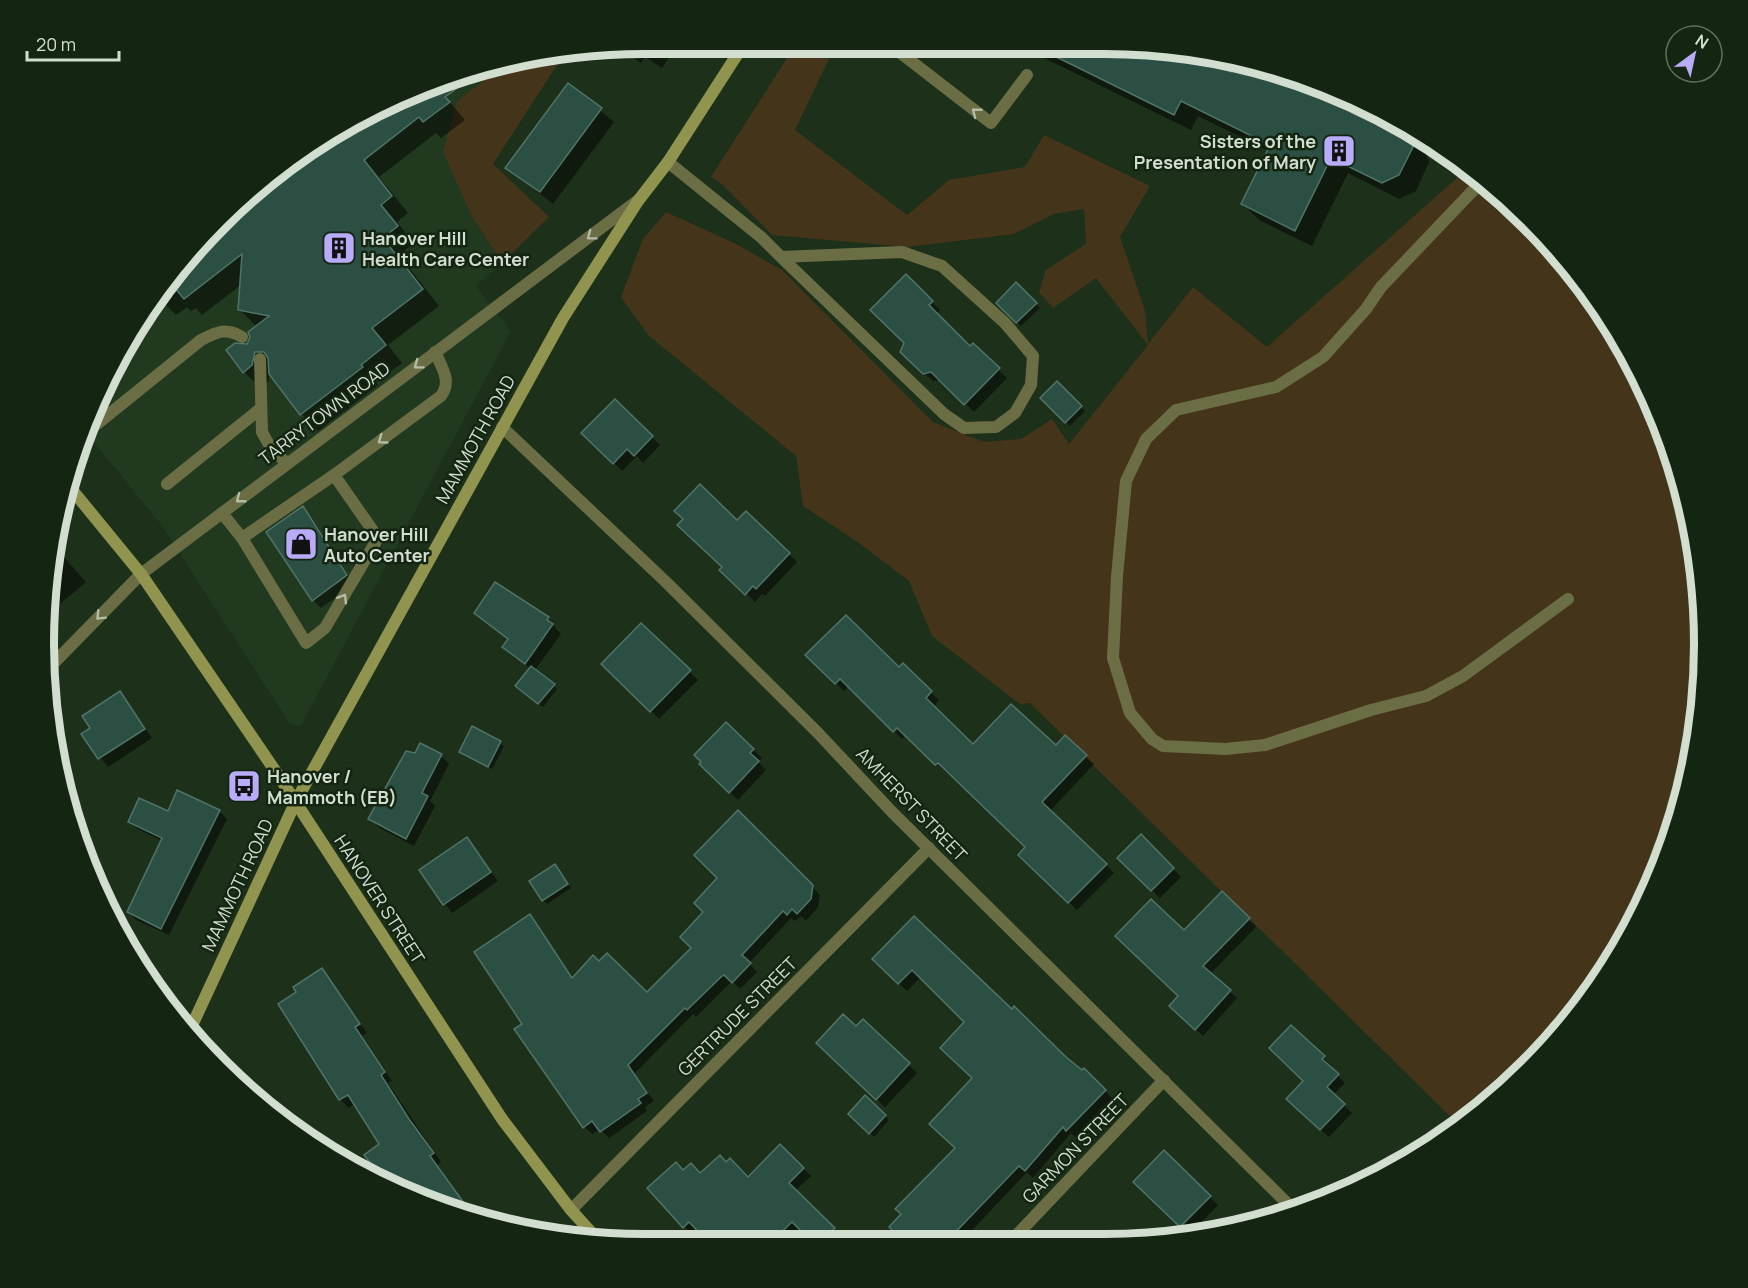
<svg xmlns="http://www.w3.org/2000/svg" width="1748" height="1288" font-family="Manrope,sans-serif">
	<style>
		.built { fill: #21391e }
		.green { fill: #44351a }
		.shadow { fill: #0007 }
		.building { fill: #2c4f44; stroke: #507468; stroke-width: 1.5 }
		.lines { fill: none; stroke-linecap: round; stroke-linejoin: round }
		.lane { stroke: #6b6e44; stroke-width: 12 }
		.street { stroke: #6b6e44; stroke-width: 12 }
		.secondary { stroke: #90944f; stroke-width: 12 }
		.oneway { stroke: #b3bca6 }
		.labels { text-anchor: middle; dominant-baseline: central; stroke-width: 5; stroke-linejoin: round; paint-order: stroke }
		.poi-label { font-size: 18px; font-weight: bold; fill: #d2ded0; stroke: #142611; text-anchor: start }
		.street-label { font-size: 18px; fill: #d2ded0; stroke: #142611 }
		.rim { fill: none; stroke: #d2ded0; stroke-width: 8 }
	</style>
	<rect width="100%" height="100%" fill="#1d301a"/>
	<!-- built -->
	<polygon class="built" points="498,63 483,81 457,101 471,215 502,263 476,286 511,331 301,726 290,724 160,523 87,434 106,378 145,310 219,220 343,124 488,64"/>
	<!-- green -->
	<g class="green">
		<polygon points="796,44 836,44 795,130 907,215 949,180 1025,167 1044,135 1150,186 1120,237 1145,311 1148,344 1193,287 1267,347 1467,169 1528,219 1581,279 1643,379 1684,489 1703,605 1699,723 1673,837 1624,945 1555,1040 1469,1121 1460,1126 1030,703 1020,704 932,636 909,581 859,543 803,506 796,456 648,335 621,297 643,239 666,212 736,244 782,270 933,422 984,442 1021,439 1052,419 1069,444 1148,345 1096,278 1053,308 1039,292 1046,270 1086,244 1084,209 1054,214 1014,234 907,247 772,235 722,184 711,177"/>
		<polygon points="564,54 493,164 549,217 502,263 471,215 443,152 457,101 483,81 498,63"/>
	</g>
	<!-- shadow -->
	<g class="shadow">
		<polygon points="644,44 678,44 662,68 645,57 641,63 618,47"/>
		<polygon points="1028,44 1143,45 1259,64 1302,85 1304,81 1369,105 1418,133 1429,162 1416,191 1399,199 1348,173 1312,246 1259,220 1243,204 1269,151 1198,116 1191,130 1040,56"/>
		<polygon points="569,85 614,122 553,204 507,168"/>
		<polygon points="436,86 465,120 441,138 436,133 379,177 408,213 397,222 414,243 399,255 439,306 388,345 402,363 376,382 378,385 318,431 302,414 270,374 268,382 261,388 244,372 248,345 257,327 240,310 242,284 202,315 196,308 191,311 187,307 176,315 157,296 219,220 343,124"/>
		<polygon points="906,276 940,310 936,314 970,348 973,345 1007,378 974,412 940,380 933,381 902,352 905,343"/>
		<polygon points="1016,284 1040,308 1021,326 998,303"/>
		<polygon points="1057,383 1085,411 1070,426 1042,398"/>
		<polygon points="615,401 660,445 643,463 637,456 622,471 584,433"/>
		<polygon points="303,508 311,517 354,584 321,608 313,600"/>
		<polygon points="746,513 797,562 765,596 762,594 755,602 722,570 737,522"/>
		<polygon points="54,546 86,582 49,613"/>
		<polygon points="496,585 548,619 561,634 535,670 557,689 543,707 521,690 531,669 504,647 509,640 485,621"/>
		<polygon points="641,625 698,680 659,719 603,664"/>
		<polygon points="808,655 899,669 903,666 939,700 933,707 973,747 1056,747 1065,737 1094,764 1050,811 1114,873 1077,910 1020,855 1027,847 906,735 902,739 849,686 844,691"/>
		<polygon points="120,693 152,738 108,767 83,734 92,728"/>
		<polygon points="726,724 762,758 758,762 766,770 738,800 701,764"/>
		<polygon points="473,728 504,746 492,769 461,752"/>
		<polygon points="441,756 449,764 430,801 435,806 414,846 378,827 370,819"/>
		<polygon points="219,811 227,819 169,935 136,920 128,912 162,841 138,829 130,821 168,813"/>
		<polygon points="738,812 820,895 818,907 806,921 801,916 795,921 791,918 749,963 757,972 740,989 733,982 729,984 696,1017 693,1014 634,1074 654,1101 645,1107 647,1111 609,1138 600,1129 592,1134 584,1127 524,1025 530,916 574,979 647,994 693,948 719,878"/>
		<polygon points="1141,836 1181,877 1160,898 1119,858"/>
		<polygon points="467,839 498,881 452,913 421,871"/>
		<polygon points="559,870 571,888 547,904 543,900"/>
		<polygon points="1222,893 1256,927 1210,974 1237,998 1203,1036 1178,1013 1184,932"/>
		<polygon points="914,919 1012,1011 1082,1073 1084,1070 1112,1098 1075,1137 1071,1133 1033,1178 1027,1172 962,1241 905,1241 891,1227 957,1149 974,1078 966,1022 921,977 907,991 874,959"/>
		<polygon points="322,970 367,1033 362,1036 392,1081 388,1083 441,1162 437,1165 475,1217 451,1213 402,1191 373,1150 381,1144 355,1103 349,1108 340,1099 280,1005 299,992"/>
		<polygon points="863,1021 917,1073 885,1107 818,1043 856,1029"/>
		<polygon points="1291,1027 1331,1065 1329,1067 1345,1083 1333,1095 1352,1113 1329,1137 1288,1099 1305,1082"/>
		<polygon points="865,1097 889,1120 874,1137 850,1114"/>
		<polygon points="780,1146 811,1176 795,1191 841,1237 836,1242 700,1243 649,1188 683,1172 748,1179"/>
		<polygon points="1164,1152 1218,1205 1189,1235 1135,1182"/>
		<polygon points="1111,1235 1115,1240 1106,1240"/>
	</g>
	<!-- building -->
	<g class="building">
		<polygon points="1030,44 1143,45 1192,53 1231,72 1237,60 1259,64 1360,102 1359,104 1407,128 1414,145 1399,175 1382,183 1331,158 1295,231 1241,204 1270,145 1181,101 1174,115"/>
		<polygon points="460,76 464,83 445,97 450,102 423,122 419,117 364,160 392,196 381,205 398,226 383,238 423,289 372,328 386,345 361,365 363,367 300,415 269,374 268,358 264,352 255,352 252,365 243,373 226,350 235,343 247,344 250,337 248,332 269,316 238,310 242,254 184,299 169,281 219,220 343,124"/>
		<polygon points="568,83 602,108 540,192 505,168"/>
		<polygon points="906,274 933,301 929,305 970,346 973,343 1000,368 964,405 931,372 923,374 900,352 904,343 870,310"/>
		<polygon points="1016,282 1037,303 1016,323 996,303"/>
		<polygon points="1057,381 1082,406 1065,423 1040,398"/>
		<polygon points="615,399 653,436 634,456 627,449 613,464 581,433"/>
		<polygon points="700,484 737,520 746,511 790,553 756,589 753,586 745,595 719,570 722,567 677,525 683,519 674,511"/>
		<polygon points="303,506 347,575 312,601 266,532"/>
		<polygon points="495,582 549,617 547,620 553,624 525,664 502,647 508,639 474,613"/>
		<polygon points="846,615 899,667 903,663 932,691 926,698 973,744 1011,704 1056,745 1065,735 1087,755 1042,802 1107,864 1068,903 1018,855 1025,847 938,763 935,765 897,728 893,732 840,679 835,684 805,655"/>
		<polygon points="641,623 691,670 650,712 601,664"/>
		<polygon points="531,666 555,684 538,704 515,686"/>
		<polygon points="120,691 145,729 98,759 81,734 90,728 82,716"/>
		<polygon points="726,722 754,749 750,753 759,761 729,793 699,764 701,762 694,755"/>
		<polygon points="472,726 501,741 488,767 459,752"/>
		<polygon points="420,743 442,754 422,793 428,796 406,839 368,819 406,751 415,753"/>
		<polygon points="177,790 220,810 161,929 127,912 162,838 128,822 139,798 168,811"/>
		<polygon points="738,810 813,885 811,899 797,914 792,909 787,915 783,911 742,955 751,963 732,983 724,975 721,977 687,1010 685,1008 628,1065 647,1093 638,1099 641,1103 600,1132 592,1121 583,1128 514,1029 522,1024 474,952 530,914 572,978 593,955 599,961 607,953 647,992 691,948 680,937 703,912 694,903 717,878 694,855"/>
		<polygon points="1141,834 1174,868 1151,891 1117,858"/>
		<polygon points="467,837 491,872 443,905 419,870"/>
		<polygon points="555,864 568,884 542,901 529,881"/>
		<polygon points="1222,891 1250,918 1203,966 1231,990 1195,1030 1169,1006 1178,996 1115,936 1151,899 1184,930"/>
		<polygon points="914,916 1012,1009 1014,1006 1066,1057 1082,1070 1084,1068 1106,1090 1066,1131 1063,1127 1025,1171 1019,1166 947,1241 904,1241 889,1227 901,1214 895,1209 955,1148 929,1124 972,1078 940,1048 964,1022 912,970 898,984 872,959"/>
		<polygon points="322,968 360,1024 355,1027 385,1072 381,1075 409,1119 434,1153 430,1156 474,1217 451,1213 386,1183 364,1155 379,1144 348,1095 339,1100 278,1004 296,992 293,987"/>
		<polygon points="843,1014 856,1026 863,1019 910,1063 876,1100 816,1043"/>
		<polygon points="1291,1025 1325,1056 1322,1059 1339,1074 1327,1087 1345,1104 1320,1130 1286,1099 1303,1081 1269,1048"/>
		<polygon points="865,1095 886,1115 869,1134 848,1114"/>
		<polygon points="780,1144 804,1168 789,1183 835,1228 821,1242 812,1242 792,1222 771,1242 708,1242 689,1222 683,1228 647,1188 676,1162 683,1170 691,1163 700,1173 720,1155 726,1162 730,1158 748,1177"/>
		<polygon points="1164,1150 1211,1196 1180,1227 1133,1182"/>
	</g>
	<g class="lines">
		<!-- lane -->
		<g class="lane">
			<polyline points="889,44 991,123 1027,75"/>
			<polyline points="668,162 761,237 781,257 944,414 964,428 996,427 1015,413 1031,385 1033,356 1005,323 942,266 902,252 781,257"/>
			<polyline points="1482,181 1381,287 1366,309 1323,357 1276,387 1176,410 1146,439 1126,481 1117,576 1113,658 1130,713 1152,739 1163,746 1225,749 1265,745 1371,710 1426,696 1463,676 1568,599"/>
			<polyline points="260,359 262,432 268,443 286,463"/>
			<path d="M87,432L201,340C217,332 226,327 242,337"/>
			<polyline points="167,484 260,409"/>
			<polyline points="222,513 242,538 306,643 325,628 378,538 334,475"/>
			<path d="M242,538L334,475L441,396C452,381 442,368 435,352"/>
		</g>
		<!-- street -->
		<g class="street">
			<polyline points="502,427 666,582 818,733 892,812 1294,1210"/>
			<polyline points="46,671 141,574 637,201"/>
			<polyline points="571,1210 929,848"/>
			<polyline points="1012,1240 1164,1080"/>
		</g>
		<!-- secondary -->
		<g class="secondary">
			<polyline points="69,486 141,574 276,772 502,1119 571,1210 600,1242"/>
			<polyline points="189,1032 296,801 563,318 638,201 668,162 744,44"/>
		</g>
	</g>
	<!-- one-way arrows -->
	<defs><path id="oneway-chevron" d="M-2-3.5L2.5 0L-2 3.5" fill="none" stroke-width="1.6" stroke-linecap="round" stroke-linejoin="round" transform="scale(1.5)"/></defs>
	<g class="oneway">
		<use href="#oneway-chevron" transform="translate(976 112) rotate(-142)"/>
		<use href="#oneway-chevron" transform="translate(591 236) rotate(143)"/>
		<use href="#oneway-chevron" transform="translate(418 365) rotate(143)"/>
		<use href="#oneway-chevron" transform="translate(382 440) rotate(144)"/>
		<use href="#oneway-chevron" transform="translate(240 499) rotate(142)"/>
		<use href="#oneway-chevron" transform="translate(343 598) rotate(-59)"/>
		<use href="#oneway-chevron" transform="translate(100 616) rotate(135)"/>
	</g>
	<!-- icons -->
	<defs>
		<symbol id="building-square" viewBox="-11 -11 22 22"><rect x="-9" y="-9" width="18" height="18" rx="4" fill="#b8abf7" stroke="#142611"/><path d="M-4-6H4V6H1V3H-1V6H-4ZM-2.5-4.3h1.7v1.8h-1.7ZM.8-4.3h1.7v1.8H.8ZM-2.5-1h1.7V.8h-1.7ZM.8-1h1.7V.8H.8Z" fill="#111"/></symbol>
		<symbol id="shop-square" viewBox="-11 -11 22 22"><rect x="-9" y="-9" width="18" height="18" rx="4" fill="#b8abf7" stroke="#142611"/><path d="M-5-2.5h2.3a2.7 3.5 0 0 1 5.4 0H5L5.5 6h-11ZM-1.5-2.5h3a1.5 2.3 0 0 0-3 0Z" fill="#111"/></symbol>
		<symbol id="bus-square" viewBox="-11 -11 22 22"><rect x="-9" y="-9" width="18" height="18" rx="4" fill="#b8abf7" stroke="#142611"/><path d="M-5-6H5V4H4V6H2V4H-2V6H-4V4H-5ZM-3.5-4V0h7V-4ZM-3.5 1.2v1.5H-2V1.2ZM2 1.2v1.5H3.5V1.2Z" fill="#111"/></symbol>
	</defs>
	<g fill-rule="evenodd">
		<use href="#building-square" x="1320" y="132" width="38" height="38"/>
		<use href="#building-square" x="320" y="229" width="38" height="38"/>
		<use href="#shop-square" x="282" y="525" width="38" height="38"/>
		<use href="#bus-square" x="225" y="767" width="38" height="38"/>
	</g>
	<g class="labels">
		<!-- poi labels -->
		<g class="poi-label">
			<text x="1316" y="141" text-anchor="end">Sisters of the<tspan x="1316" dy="21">Presentation of Mary</tspan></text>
			<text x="362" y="238">Hanover Hill<tspan x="362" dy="21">Health Care Center</tspan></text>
			<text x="324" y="534">Hanover Hill<tspan x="324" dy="21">Auto Center</tspan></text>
			<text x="267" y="776">Hanover /<tspan x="267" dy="21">Mammoth (EB)</tspan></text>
		</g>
		<!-- street labels -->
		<g class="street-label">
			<text transform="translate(324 413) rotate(-37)">TARRYTOWN ROAD</text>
			<text transform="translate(475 439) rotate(-61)">MAMMOTH ROAD</text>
			<text transform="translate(912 804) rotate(46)">AMHERST STREET</text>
			<text transform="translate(237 885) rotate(-65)">MAMMOTH ROAD</text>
			<text transform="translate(380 899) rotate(57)">HANOVER STREET</text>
			<text transform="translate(737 1016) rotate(-45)">GERTRUDE STREET</text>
			<text transform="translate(1075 1148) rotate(-46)">GARMON STREET</text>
		</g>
	</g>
	<!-- crop -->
	<path d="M0 0H1748V1288H0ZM644 54H1104A590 590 0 0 1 1694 644V644A590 590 0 0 1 1104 1234H644A590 590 0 0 1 54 644V644A590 590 0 0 1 644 54Z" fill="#142611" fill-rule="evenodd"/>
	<path class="rim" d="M644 54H1104A590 590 0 0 1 1694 644V644A590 590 0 0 1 1104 1234H644A590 590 0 0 1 54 644V644A590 590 0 0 1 644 54Z"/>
	<!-- north arrow -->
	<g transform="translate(1694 54) rotate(33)"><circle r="28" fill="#142611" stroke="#60705d" stroke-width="1.5"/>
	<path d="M0-4.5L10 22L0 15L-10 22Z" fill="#b8abf7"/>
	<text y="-9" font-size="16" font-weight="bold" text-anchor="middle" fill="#d2ded0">N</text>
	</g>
	<!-- scale -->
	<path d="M27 51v9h92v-9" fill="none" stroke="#d2ded0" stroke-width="3"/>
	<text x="36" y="51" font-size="18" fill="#d2ded0" stroke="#142611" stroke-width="4.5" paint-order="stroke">20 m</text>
</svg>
